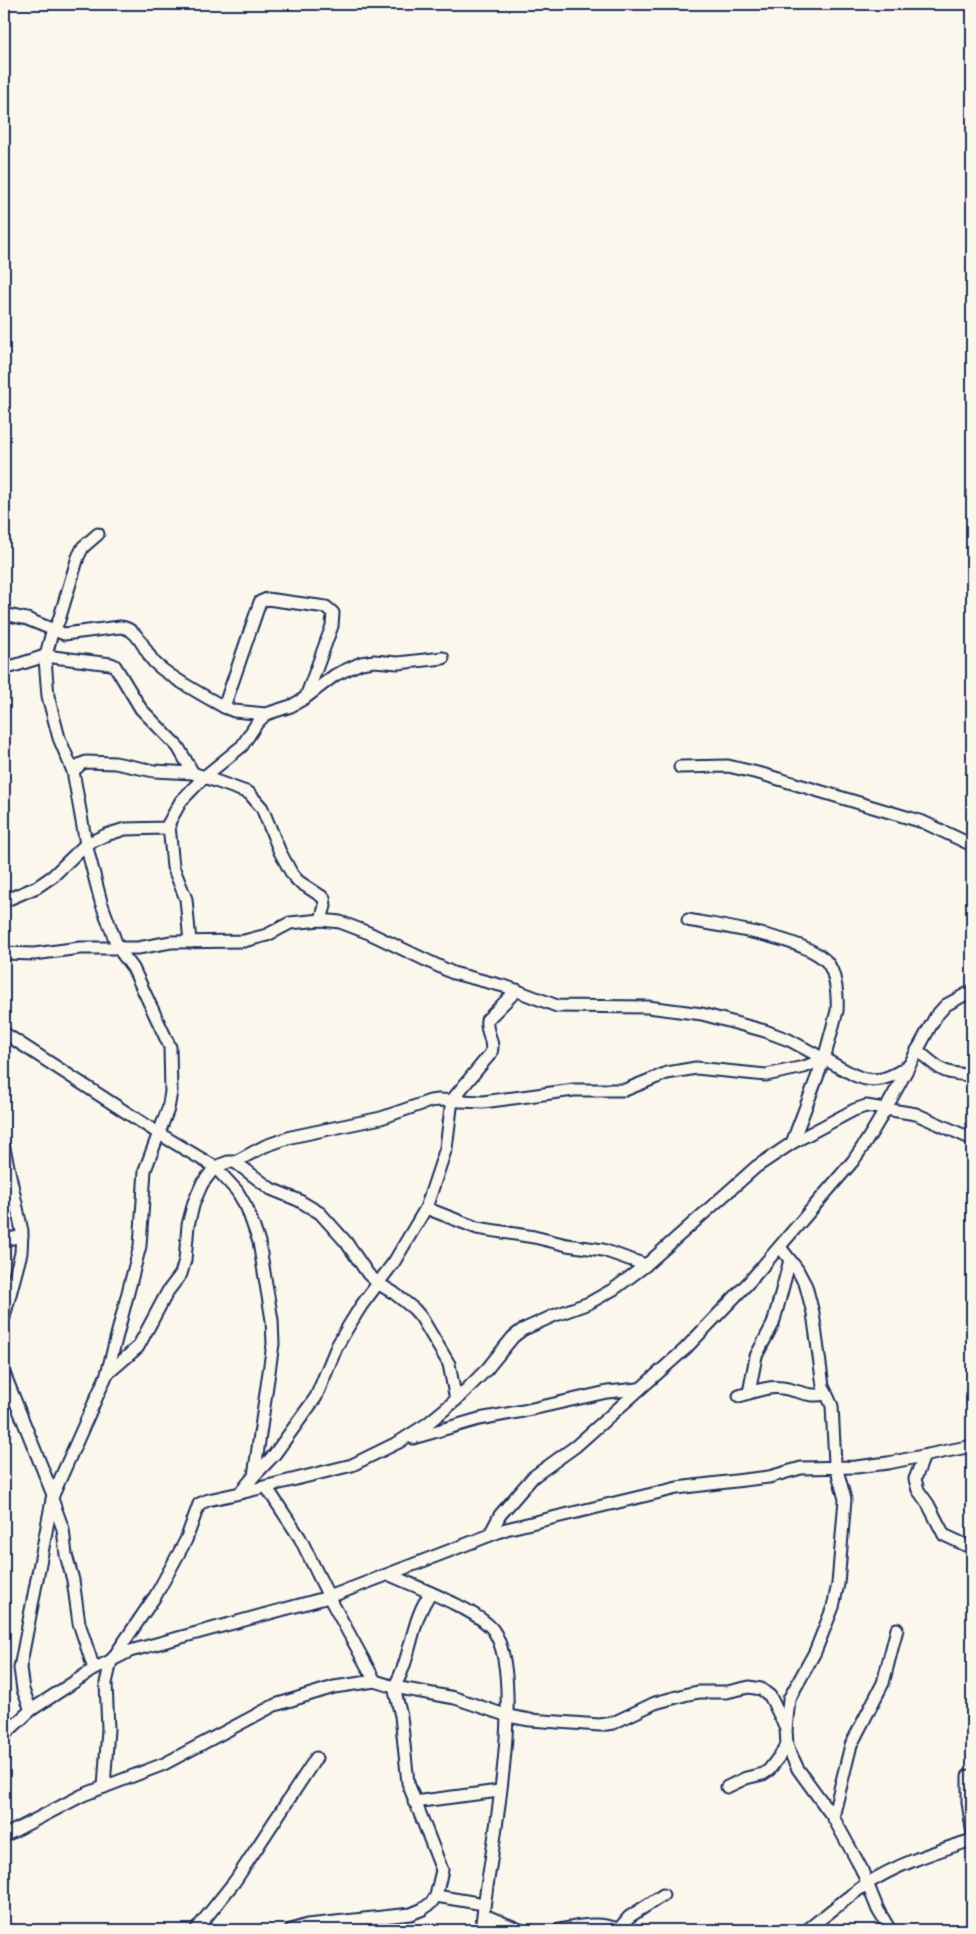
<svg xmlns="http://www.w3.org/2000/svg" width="976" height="1934" font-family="Dekko,sans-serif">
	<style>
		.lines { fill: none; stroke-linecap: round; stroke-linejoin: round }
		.minor-casing { stroke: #1b2f5e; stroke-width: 15 }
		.minor { stroke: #fbf7ec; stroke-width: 11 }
	</style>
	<rect width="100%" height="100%" fill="#fbf7ec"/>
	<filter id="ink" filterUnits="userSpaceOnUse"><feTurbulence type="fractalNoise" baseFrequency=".02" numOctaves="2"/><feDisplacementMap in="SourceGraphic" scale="10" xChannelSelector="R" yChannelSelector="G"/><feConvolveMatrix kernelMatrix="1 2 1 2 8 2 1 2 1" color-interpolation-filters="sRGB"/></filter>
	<g filter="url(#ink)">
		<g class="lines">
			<defs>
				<g id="minor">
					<path d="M4,614L27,619L64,634L120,627C138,628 144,650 154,662C167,676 206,697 224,707L234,711L266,714"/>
					<polyline points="4,669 45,656 111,664 115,666 141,709 178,747 193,773"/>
					<polyline points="224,707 260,602 267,599 326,607 333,613 332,626 306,697"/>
					<polyline points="680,767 728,766 762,774 923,822 972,845"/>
					<polyline points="73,771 81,764 86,762 115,763 154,771 193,773 249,793 262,808 280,852 292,874 298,881 324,898 325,906 321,920"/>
					<polyline points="169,825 173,867 186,899 190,942"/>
					<polyline points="4,901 37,887 53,876 86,844 106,835 125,829 166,828 181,801 204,777 242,746 257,723 266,714 291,706 305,698 335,675 361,663 374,661 398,663 443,658"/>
					<path d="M688,920C721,926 806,938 827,962C836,973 838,997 837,1011L824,1059L792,1143"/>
					<path d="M4,953L34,954L80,948H138L171,942L244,941L267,935L290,923L321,920L340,922L369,933L453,973L507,987L557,1006L648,1007L702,1014L765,1031L789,1040L854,1075C875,1085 891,1078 908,1066"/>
					<polyline points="4,1033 158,1133 215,1167 237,1191 247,1208 259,1242 272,1320 273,1344 254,1476 240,1493 208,1500 199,1504 186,1540 156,1595 111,1661 106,1683 108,1729 104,1787"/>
					<path d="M917,1050C940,1069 941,1074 972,1075"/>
					<polyline points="4,1148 22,1231 21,1253 4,1317"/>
					<polyline points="235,1162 271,1189 298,1200 320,1213 346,1242 368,1274 379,1284 394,1293 414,1309 421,1317 449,1364 456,1400"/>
					<polyline points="426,1208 477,1228 534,1237 567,1245 603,1250 646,1265"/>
					<polyline points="4,1240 22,1236"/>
					<polyline points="780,1247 797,1269 806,1286 813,1313 823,1386 832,1406 835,1463 845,1499 838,1584 833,1607 815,1652 789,1699 786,1729 787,1746 798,1769 833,1817 861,1868 878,1910 890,1930"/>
					<polyline points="4,1373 53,1495"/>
					<polyline points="107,1374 138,1347 168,1291 181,1274 185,1260 188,1225 194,1202 202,1184 215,1167 228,1162 235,1162 265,1146 291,1137 381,1118 430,1101 438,1100 483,1102 574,1090 625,1090 667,1073 696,1068 766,1075 804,1067 824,1059"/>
					<polyline points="749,1393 756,1356 773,1324 790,1260"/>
					<path d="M739,1396C753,1392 768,1386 782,1388C798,1390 809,1398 825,1394"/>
					<polyline points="413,1438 479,1419 523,1411 607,1392 638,1389"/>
					<polyline points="924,1456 915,1479 918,1490 928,1504 944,1535 972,1548"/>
					<path d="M254,1476L274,1455L316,1397L337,1346L348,1327L361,1306L394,1262L426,1208L446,1148L452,1100L491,1053C495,1041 485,1032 487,1020L517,990"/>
					<polyline points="267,1488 300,1538 329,1597 375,1681 394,1687 401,1716 408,1783 442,1870 436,1896 431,1903 423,1909 411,1914 307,1925 291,1930"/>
					<polyline points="240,1493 352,1465 399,1442 427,1424 456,1400 487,1369 513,1337 522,1330 553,1316 589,1303 614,1289 646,1265 756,1167 792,1143 854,1110 866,1106 916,1114 972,1139"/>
					<polyline points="52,1499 63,1529 66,1555 73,1580 79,1623 94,1669"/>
					<path d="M490,1534L500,1515L533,1477L576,1446L685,1349L750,1281L853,1161C885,1116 909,1064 936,1016L946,1005L972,991"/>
					<path d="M390,1575C414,1586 478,1610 493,1630C525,1673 494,1838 486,1893C484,1905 483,1918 481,1930"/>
					<path d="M431,1593C411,1618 412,1658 394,1687L455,1698L508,1716L530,1720L600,1725L613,1723L655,1703L688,1694L699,1692H727L749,1687L761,1689L770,1696L786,1728"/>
					<polyline points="31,1710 23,1690 20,1668 53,1495 107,1374 140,1246 145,1170 168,1109 171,1092 170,1047 133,968 118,948 101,902 86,844 73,771 59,738 48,696 45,659 51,636 59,620 78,557 83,547 98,534"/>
					<polyline points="4,1735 31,1710 94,1669 130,1651 329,1597 506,1529 677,1488 769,1477 801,1468 856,1467 888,1463 972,1446"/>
					<polyline points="968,1776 968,1802 972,1829"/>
					<polyline points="727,1787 746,1778 763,1774 769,1770 787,1746"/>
					<polyline points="414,1802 499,1791"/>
					<polyline points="833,1817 851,1745 883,1683 897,1629"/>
					<polyline points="4,1836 83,1795 164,1764 275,1705 334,1687 375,1681"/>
					<polyline points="436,1896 484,1904"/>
					<polyline points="484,1915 520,1930"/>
					<polyline points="619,1929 629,1917 663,1895"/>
					<polyline points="196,1930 235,1881 316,1758"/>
					<path d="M559,1930C579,1926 600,1921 620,1930"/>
					<path d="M807,1930C826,1915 845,1899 865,1885C899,1863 935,1852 972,1840"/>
				</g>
			</defs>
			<!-- minor casing -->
			<use href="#minor" class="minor-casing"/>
			<!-- minor -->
			<use href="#minor" class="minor"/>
		</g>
	</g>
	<!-- margin -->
	<rect width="976" height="1934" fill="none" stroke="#fbf7ec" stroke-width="20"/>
	<rect x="10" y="10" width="956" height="1914" fill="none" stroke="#1b2f5e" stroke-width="2" filter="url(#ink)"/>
</svg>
